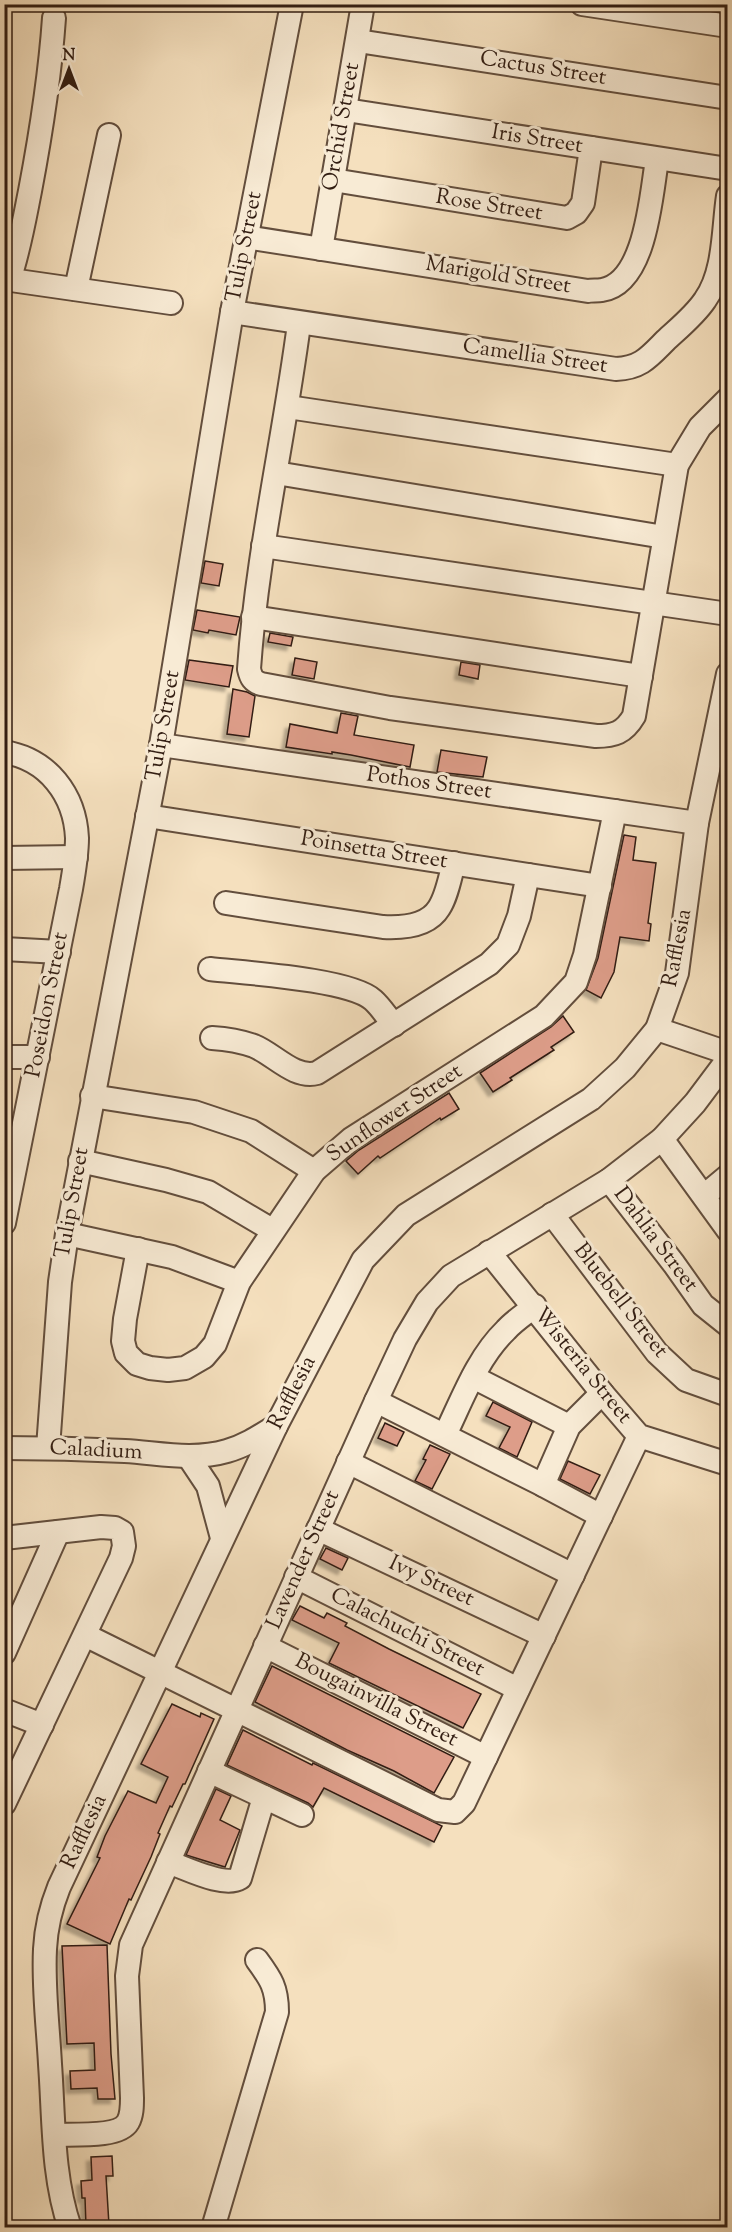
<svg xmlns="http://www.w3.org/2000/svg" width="732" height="2232" font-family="'Sorts Mill Goudy',serif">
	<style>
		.building { fill: #dd9d89; stroke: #321d12; stroke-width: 1.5; filter: url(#shadow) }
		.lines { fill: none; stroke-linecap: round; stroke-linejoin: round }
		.minor-casing { stroke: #634e3d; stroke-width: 26 }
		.minor { stroke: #f8ebd5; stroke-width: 22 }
		.labels { text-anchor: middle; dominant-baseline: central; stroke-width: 6; stroke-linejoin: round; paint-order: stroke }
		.street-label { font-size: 22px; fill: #321d12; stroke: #f8ebd5 }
	</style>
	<defs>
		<filter id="shadow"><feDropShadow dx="-4.5" dy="4.5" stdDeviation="1.5" flood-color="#0004"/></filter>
	</defs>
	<rect width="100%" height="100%" fill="#f5e0be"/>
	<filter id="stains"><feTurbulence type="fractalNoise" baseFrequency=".00333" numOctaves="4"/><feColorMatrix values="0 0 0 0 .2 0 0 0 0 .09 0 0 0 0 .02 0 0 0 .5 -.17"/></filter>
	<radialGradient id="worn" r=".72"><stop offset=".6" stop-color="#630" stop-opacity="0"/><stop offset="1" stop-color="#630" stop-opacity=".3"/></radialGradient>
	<!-- building -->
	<g class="building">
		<polygon points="205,561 223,564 219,586 201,583"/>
		<polygon points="197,610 240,617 236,635 209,630 208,633 193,630"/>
		<polygon points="270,633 293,637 291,646 268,642"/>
		<polygon points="295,658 317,662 314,679 292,675"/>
		<polygon points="189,660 233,666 229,687 185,680"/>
		<polygon points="461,662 480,665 478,679 459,675"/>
		<polygon points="233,689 247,692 255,696 249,737 227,734"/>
		<polygon points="341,713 358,716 354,735 414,745 410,767 351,755 332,752 332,754 286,747 290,724 337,733"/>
		<polygon points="441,750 487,757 483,777 437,772"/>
		<polygon points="624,835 636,837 633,860 656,863 648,923 651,924 649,941 620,937 614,972 601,998 586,990 598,958"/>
		<polygon points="563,1016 574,1032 551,1047 554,1050 510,1078 512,1080 493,1092 480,1073 551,1027"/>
		<polygon points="449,1093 459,1109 441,1120 440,1118 380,1158 378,1156 358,1174 346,1161 359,1150"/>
		<polygon points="493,1402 532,1422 517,1457 499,1448 510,1427 486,1416"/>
		<polygon points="385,1423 404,1432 397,1446 378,1438"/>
		<polygon points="430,1445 450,1454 432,1489 415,1481 426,1460 423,1459"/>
		<polygon points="568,1461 600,1475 590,1494 560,1479"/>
		<polygon points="326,1548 348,1558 342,1570 320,1559"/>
		<polygon points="300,1606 324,1618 327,1613 347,1623 345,1626 389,1649 481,1694 463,1728 329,1663 339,1643 292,1620"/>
		<polygon points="272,1666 454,1757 434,1793 394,1771 347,1750 255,1702"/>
		<polygon points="172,1704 200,1717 201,1713 214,1719 185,1784 183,1784 172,1807 170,1806 158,1833 160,1834 151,1857 131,1900 129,1899 110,1944 67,1924 100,1858 97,1857 105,1836 128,1791 156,1803 168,1777 141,1764"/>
		<polygon points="243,1730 312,1765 313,1763 442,1826 434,1842 324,1788 313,1807 308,1803 227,1765"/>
		<polygon points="216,1789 231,1796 220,1820 240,1830 225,1867 186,1855"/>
		<polygon points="107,1945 111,2054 115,2099 98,2099 97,2088 71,2089 70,2071 95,2070 94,2043 67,2044 62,1946"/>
		<polygon points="112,2156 113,2176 106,2176 109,2225 86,2226 85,2198 82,2198 81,2181 92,2180 91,2157"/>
	</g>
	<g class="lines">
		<defs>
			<g id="minor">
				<polyline points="582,4 728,26"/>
				<polyline points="358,41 728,98"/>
				<polyline points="346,110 728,169"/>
				<polyline points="333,180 567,218 576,213 583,203 591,148"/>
				<path d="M246,237L588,291C592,290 597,291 602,290C646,283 651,195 657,160"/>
				<polyline points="321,249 363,4"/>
				<polyline points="4,279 171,303"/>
				<path d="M9,280C19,251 24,221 30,191C41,133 50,76 54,18"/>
				<polyline points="76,289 109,135"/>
				<path d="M232,312L616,369C641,368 649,357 666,340C679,328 695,315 705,300C725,272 723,229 728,196"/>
				<path d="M299,324C284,439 257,553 249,669C251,678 253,681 261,684L390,708L596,736C614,736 624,733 634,716L677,465L700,427L728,399"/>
				<polyline points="288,407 677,465"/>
				<polyline points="276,473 664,537"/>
				<polyline points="263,546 728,614"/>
				<polyline points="253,617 641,676"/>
				<polyline points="161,745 697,823"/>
				<path d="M4,752C48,759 75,795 77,838C77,855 74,872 71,889L4,1223"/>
				<polyline points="147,816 600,886"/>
				<polyline points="4,858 76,857"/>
				<path d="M226,903L383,927C402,928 428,926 439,908C447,896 450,877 454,863"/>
				<polyline points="4,949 59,952"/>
				<path d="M210,969C244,973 350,979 373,1000C381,1007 387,1017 394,1025"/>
				<polyline points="657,1029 728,1053"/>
				<path d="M212,1038C227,1039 240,1041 254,1046C274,1054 294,1079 317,1073L489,964L508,945L519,916L528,875"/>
				<polyline points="4,1057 38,1057"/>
				<polyline points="92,1096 194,1112 251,1131 314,1171"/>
				<polyline points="662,1139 728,1230"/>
				<polyline points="80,1161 166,1180 208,1192 272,1230"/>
				<polyline points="609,1180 674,1264 703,1305 728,1325"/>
				<polyline points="704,1196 728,1176"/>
				<polyline points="552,1214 657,1353 686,1380 728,1395"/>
				<polyline points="67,1234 172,1257 239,1282"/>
				<polyline points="138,1249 125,1319 123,1341 126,1353 137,1364 150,1368 168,1370 185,1368 204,1357 215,1344 239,1282 314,1171 351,1139 544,1016 576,982 585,955 615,811"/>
				<polyline points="489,1252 602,1393 639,1436 728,1464"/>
				<polyline points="473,1377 569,1426"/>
				<polyline points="376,1401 543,1485 601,1516"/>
				<path d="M445,1435C462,1400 477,1358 506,1330C514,1321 525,1314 535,1306"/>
				<path d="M4,1448C45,1448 85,1449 125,1451C159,1453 193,1461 227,1451C245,1446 260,1436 276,1426"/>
				<polyline points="48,1448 60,1282 67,1234 161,745 232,312 292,4"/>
				<polyline points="188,1456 208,1486 222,1538"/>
				<polyline points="348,1462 573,1575"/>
				<polyline points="543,1485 569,1426 602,1393"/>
				<polyline points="318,1529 544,1636"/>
				<polyline points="4,1538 101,1527 115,1528 122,1532 124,1546 121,1558 4,1804"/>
				<polyline points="296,1577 518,1689"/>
				<polyline points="85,1635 438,1810 455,1812 464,1803 639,1436"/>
				<polyline points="265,1646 486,1757"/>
				<polyline points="4,1653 58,1532"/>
				<polyline points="4,1710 42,1725"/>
				<polyline points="209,1771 302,1815"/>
				<path d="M168,1862C186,1868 224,1888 240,1878L264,1797"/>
				<path d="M55,2135C72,2134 119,2138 128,2122C132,2115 132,2106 132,2098L127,1976L131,1945L376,1401L405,1339L427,1302L451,1276L609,1180L662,1139L695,1103L728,1059"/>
				<path d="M70,2228C52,2176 54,2118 50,2064C48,2026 43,1987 45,1949C46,1928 51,1907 59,1887L276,1426L363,1260L406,1215L591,1099L625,1068L657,1029L677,973L697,823L728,674"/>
				<path d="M213,2228L277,2012C277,1988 271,1979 257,1960"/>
			</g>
		</defs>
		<!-- minor casing -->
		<use href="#minor" class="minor-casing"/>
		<!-- minor -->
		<use href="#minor" class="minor"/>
	</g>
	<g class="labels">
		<!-- street labels -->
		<g class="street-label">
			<text transform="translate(543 69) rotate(9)">Cactus Street</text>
			<text transform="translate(342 127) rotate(-80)">Orchid Street</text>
			<text transform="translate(537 140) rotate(9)">Iris Street</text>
			<text transform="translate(489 206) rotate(9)">Rose Street</text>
			<text transform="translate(245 247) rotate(-79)">Tulip Street</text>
			<text transform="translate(498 276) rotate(9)">Marigold Street</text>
			<text transform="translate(535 357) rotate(8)">Camellia Street</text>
			<text transform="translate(164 726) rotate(-80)">Tulip Street</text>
			<text transform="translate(429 784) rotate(8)">Pothos Street</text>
			<text transform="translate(374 851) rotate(9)">Poinsetta Street</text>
			<text transform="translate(678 948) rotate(-79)">Rafflesia</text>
			<text transform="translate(48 1005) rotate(-79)">Poseidon Street</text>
			<text transform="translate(395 1114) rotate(-34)">Sunflower Street</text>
			<text transform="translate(73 1203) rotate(-80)">Tulip Street</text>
			<text transform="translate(655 1240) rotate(53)">Dahlia Street</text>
			<text transform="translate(620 1301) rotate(52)">Bluebell Street</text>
			<text transform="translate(582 1366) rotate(51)">Wisteria Street</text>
			<text transform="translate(293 1393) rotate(-63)">Rafflesia</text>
			<text transform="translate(96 1451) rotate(3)">Caladium</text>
			<text transform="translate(304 1560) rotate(-66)">Lavender Street</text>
			<text transform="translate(431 1582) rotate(25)">Ivy Street</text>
			<text transform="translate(407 1633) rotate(27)">Calachuchi Street</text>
			<text transform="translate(376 1701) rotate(27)">Bougainvilla Street</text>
			<text transform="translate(85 1832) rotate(-65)">Rafflesia</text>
		</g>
	</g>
	<!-- margin -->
	<rect width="732" height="2232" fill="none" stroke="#f5e0be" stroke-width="24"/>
	<rect x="6" y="6" width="720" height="2220" fill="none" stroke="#321d12" stroke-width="3"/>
	<rect x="12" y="12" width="708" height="2208" fill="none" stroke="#321d12" stroke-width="1.5"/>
	<!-- north arrow -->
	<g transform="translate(69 69)" stroke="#f8ebd5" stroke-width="4.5" paint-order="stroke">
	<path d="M0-4.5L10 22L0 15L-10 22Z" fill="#321d12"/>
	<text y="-9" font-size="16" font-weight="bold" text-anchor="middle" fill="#321d12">N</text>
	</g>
	<rect width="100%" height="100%" filter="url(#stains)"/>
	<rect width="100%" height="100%" fill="url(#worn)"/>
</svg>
